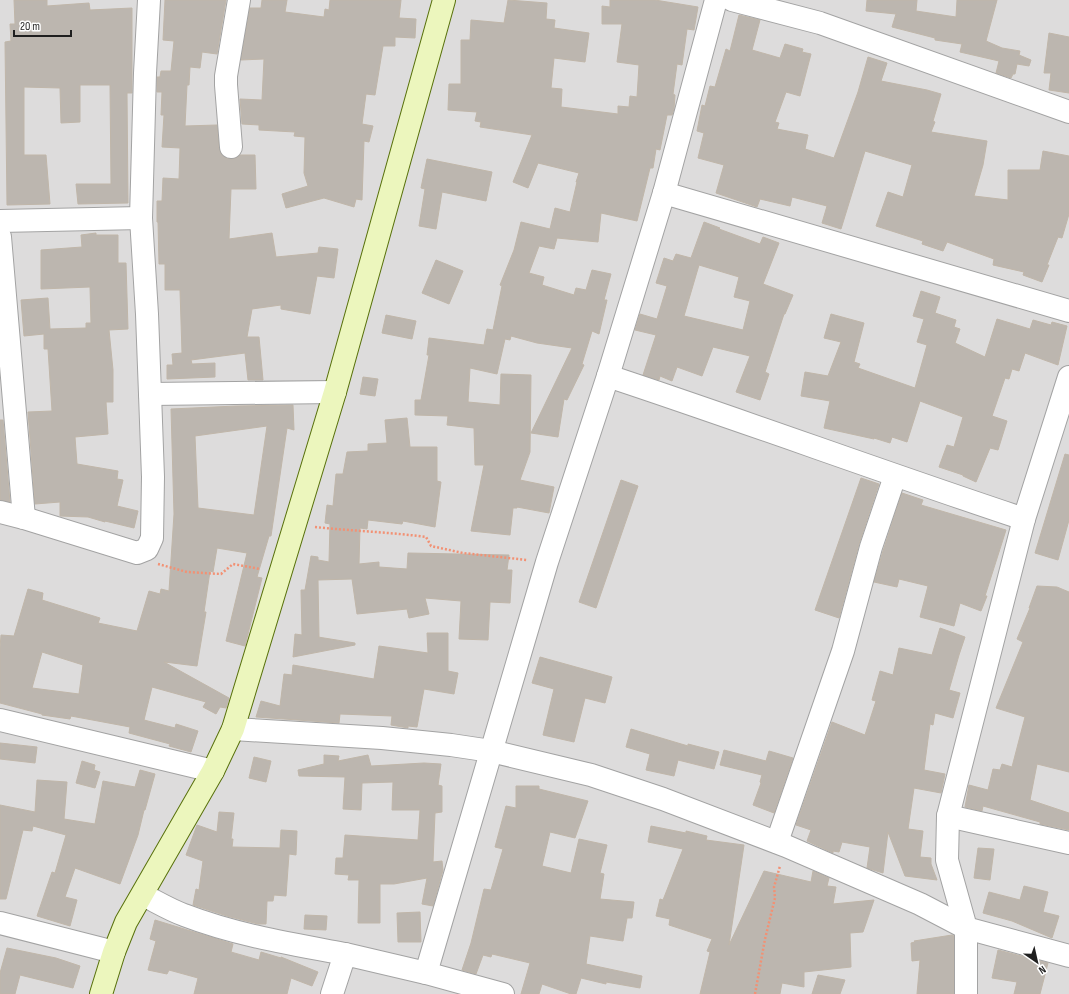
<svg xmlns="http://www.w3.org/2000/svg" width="1069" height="994" font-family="'Sofia Sans Condensed',sans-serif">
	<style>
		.residential { fill: #dddcdc }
		.building { fill: #bcb6af; stroke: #c0b6a9; fill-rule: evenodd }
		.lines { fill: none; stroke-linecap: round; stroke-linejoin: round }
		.street-casing { stroke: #a3a3a3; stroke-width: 24 }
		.secondary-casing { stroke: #58710b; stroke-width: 24 }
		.path { stroke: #f29174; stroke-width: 2.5; stroke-dasharray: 2 2; stroke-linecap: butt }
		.street { stroke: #fff; stroke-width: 22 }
		.secondary { stroke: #ecf6bd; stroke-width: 22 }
	</style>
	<rect width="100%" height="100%" fill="#efede6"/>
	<!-- residential -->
	<rect class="residential" x="0" y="0" width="1069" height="994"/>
	<!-- building -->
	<g class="building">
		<polygon points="14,0 47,0 47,6 89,3 90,10 132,8 132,93 127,93 128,203 78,204 76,184 111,184 110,85 80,85 80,122 61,123 60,88 24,87 24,155 46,155 50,204 7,205 5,42 11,41 10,24 15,24"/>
		<polygon points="165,0 226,0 217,54 202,52 200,68 190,67 189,85 187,85 185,126 217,125 219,148 221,154 226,158 232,159 238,157 240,155 255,155 256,189 231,189 229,239 272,233 276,257 318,253 319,247 338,249 334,278 317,276 310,314 281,309 281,305 252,309 247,337 259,337 263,380 248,380 245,353 191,360 192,364 215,363 215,377 167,379 167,365 173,365 172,354 182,353 180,290 165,290 165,264 159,264 158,222 157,222 157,201 162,201 163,178 179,179 180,148 162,147 164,115 161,115 162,92 157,92 157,77 160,77 161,71 171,71 174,41 163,40"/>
		<polygon points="262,0 287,0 285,12 324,17 325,9 329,10 330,0 401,0 399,18 416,19 415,38 395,37 395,46 383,46 375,95 366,94 362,124 373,126 369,142 364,141 362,200 356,199 354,207 324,198 286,208 282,194 308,186 304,173 305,137 294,136 295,132 259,130 259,125 242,124 240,99 262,100 264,59 241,60 250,8 261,8"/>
		<polygon points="508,0 547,3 546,19 555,20 554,28 589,33 585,62 554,58 551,88 562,89 561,107 618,114 618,106 629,107 630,96 637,97 639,65 617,62 622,24 602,24 602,6 610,7 610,0 655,0 698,7 694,30 687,29 682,65 677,64 673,94 675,95 674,109 672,115 667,115 660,150 656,149 653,168 650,168 637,221 601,213 598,242 557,238 554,249 539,246 529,273 544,277 542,285 574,295 576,288 586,290 592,270 611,274 604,300 607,300 599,334 592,331 582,364 584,365 567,400 564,399 558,437 531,433 572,348 537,343 511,336 510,340 505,339 497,374 470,368 468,402 500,405 501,374 531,375 530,452 520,480 554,487 549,513 517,507 517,508 513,508 510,535 471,531 484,465 475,465 474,428 447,425 448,416 415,415 415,400 421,400 429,355 427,355 429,338 484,345 487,329 493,330 502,286 500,285 514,250 521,222 550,229 555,208 570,212 577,182 576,182 579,173 538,163 528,188 513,182 532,135 480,127 481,122 475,121 477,112 448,110 449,84 461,84 461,40 470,40 471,20 504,23"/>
		<polygon points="867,0 917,0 916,11 956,17 957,0 997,0 986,41 1002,48 1020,51 1019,55 1031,60 1029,66 1017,64 1015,74 1013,74 1011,78 996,73 999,61 960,52 962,44 935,40 935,38 892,27 896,14 866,11"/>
		<polygon points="739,15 760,20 752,50 780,58 785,44 803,49 802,52 811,54 800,96 786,92 775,122 779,123 777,129 808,135 805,149 834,158 858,92 868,57 887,63 881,81 927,90 941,94 933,121 935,122 931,132 987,141 983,165 974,196 1008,200 1008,170 1040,170 1043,151 1069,156 1069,214 1062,238 1058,237 1047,265 1049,265 1042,282 1023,275 1024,272 993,265 994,259 947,242 943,251 922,244 923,241 876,226 888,192 903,197 912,165 865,151 841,229 822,223 827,206 792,197 790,206 760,199 757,207 716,193 724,165 698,158 704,133 697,131 702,105 705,106 710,86 715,87 726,49 730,51"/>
		<polygon points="1049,33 1069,37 1069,93 1049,90 1051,73 1044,73"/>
		<polygon points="427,159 492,172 486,201 442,192 436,229 419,226 425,189 421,188"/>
		<path d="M704,222L720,228L719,229L760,244L763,237L779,243L763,284L793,295L785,314H784L765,372L769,374L760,400L736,392L750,356L713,347L702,376L677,367L672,381L660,376L659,380L643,375L656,335L635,330L640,314L657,319L667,286L656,283L664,258L673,261L676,254L691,258ZM699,265L739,277L734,297L750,301L743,330L684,316Z"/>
		<polygon points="96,233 96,235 118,235 118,263 126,263 128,329 109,330 113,370 113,402 106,402 108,434 75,437 77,464 118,471 117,479 123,480 117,506 138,511 134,528 105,521 105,522 88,517 60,516 60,502 35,504 28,412 52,411 48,349 44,349 44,334 24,336 21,300 48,298 50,329 86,328 86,323 91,323 90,287 41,289 41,250 82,247 81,235"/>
		<polygon points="436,260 463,271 449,304 422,293"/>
		<polygon points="921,291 940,297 935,313 956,320 954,327 960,329 955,343 985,357 997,319 1030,329 1033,320 1051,325 1052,322 1067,326 1058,365 1025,353 1019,371 1012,369 1009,379 1005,378 992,416 1007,421 998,450 990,448 976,482 963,476 963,475 939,467 947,445 954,447 963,417 920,401 907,442 892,437 890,443 874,438 874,439 824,428 830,401 801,396 805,372 828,376 841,342 824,338 831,314 864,323 854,362 860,364 858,368 915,388 927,345 917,342 924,319 913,316"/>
		<polygon points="386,315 416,321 412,339 382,333"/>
		<polygon points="363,377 378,379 375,396 360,394"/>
		<path d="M293,405L294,430L287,428L271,536H269L257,577L262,578L245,646L226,641L247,553L217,548L213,572L210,571L204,612H206L197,666L164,662L229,698L226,708L220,707L216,714L203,707L206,702L152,687L144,720L175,728L176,724L198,731L191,752L169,746L170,744L129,733L130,727L71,716L70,719L42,715V714L0,703V648L1,635L14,636L28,589L43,593L42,600L100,618L98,623L137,631L149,591L160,594L161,589L169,591L174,514L171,409L236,406ZM267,426L254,515L198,508L195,436ZM42,652L83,665L79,694L32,688Z"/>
		<polygon points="407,418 410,447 437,447 437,481 441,482 435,527 403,521 402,524 368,520 367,529 360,528 359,564 379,562 379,567 407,569 408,553 509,555 507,570 512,570 510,603 490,602 488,640 459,639 461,601 425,598 429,614 409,618 407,609 357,614 352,579 318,580 319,637 318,637 355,643 355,645 293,657 295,634 302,635 301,590 305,590 311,556 318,557 318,560 329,562 330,524 325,523 327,505 333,506 336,474 343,474 347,452 368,451 368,444 387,443 385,420"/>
		<polygon points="0,420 3,420 10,502 0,500"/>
		<polygon points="1065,454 1069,455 1069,520 1058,560 1035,553"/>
		<polygon points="861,478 879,484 859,544 839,618 815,610"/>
		<polygon points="621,480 638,486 596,608 579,602"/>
		<polygon points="902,493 923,500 921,505 1006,530 985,596 987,596 981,611 960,603 954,626 920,617 928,586 899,579 897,587 874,582 883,551"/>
		<polygon points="1037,586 1057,587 1069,592 1069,772 1037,764 1030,800 1069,813 1069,830 1040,824 1040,822 983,806 982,811 965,807 969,785 988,790 993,769 1000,770 1002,764 1012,767 1025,717 996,708 1023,642 1017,639 1030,608 1029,608"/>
		<polygon points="940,628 965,637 959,655 949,690 960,693 953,718 935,713 933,725 930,724 924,770 945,774 941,793 914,788 908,829 923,831 920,857 931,858 931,864 937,880 905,876 888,832 883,873 867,868 870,847 842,842 839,852 833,851 833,853 807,841 811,830 796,825 832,722 865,735 876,701 872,700 880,671 893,675 899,648 932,655"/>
		<polygon points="427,633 448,633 448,671 458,673 454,694 424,689 417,727 408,726 408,728 391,725 392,716 340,714 339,723 256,717 261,701 280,706 284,674 292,675 293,665 374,679 379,646 428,653"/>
		<polygon points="540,657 612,677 605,703 585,698 574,742 543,735 554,689 532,683"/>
		<polygon points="631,729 688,746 688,744 719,752 714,769 678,760 674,776 646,770 650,754 626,747"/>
		<polygon points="0,743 37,747 35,763 0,759"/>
		<polygon points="724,750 766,761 769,751 793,758 774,813 753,805 761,783 760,782 762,775 720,765"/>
		<polygon points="324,755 339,756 338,761 368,755 371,766 424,763 441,764 438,785 442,786 442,812 435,813 433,862 442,861 443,870 433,906 422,904 427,878 394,884 380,884 380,923 358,923 359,880 348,880 349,875 335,874 336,858 343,858 345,835 418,840 420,810 392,810 393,782 362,783 361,810 343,809 345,777 299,776 298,770 324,764"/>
		<polygon points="254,757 271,761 266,782 249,778"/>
		<polygon points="82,761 95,765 94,770 100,772 95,788 76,783"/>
		<polygon points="140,770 155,774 145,810 144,810 138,835 120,884 75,868 65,897 77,900 70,926 37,916 52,872 55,873 66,835 33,826 32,831 23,830 6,899 0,899 0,805 35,812 37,780 67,782 64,819 95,824 103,781 135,787"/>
		<polygon points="516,786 539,786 539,789 588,801 575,838 550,832 542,866 571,873 579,839 607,845 600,873 604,874 600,899 634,902 632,918 627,918 623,941 590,936 586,964 642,976 640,988 606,982 606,984 581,978 576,994 571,994 542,984 539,994 521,994 530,963 492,954 491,957 483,955 476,974 462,970 471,943 484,889 491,890 503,849 495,847 506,806 516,808"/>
		<polygon points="219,812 234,813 231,839 233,839 232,847 280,848 281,830 297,831 296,855 289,854 286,896 274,895 273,901 267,901 266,924 258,924 227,916 193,905 196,889 199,890 203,861 186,855 197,825 217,832"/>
		<polygon points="651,826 686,833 686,831 707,836 706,840 744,845 729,945 764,871 811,882 813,871 829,878 827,886 836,887 833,904 874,900 863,932 850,933 851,967 804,972 804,987 782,983 780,994 700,994 710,952 707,951 712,939 669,925 670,919 656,916 660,899 663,900 683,849 648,842"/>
		<polygon points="978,848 994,849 990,880 974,878"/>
		<polygon points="1024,886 1048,892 1043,912 1059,916 1052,938 1012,921 983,913 989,892 1020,900"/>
		<polygon points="420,912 421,942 398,942 397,913"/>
		<polygon points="305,915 327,916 326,930 304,929"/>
		<polygon points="155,920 233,944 231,952 259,960 261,952 281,958 281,957 318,972 312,986 291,978 287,994 194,994 198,978 169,970 167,974 148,970 156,941 150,939"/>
		<polygon points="952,935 954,936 954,994 917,994 920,960 912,961 911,943 915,942 914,941"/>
		<polygon points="7,948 56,958 80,966 73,988 20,975 15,994 0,994 0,973"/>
		<polygon points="998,950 1048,963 1040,994 1014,994 1017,982 992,978"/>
		<polygon points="818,975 845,980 840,994 812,994"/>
	</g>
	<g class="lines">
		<defs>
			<g id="street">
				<polyline points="732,0 820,23 1069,112"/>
				<polyline points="231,147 226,85 226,76 239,0"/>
				<polyline points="664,193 1069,311"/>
				<polyline points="0,221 141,218"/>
				<polyline points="0,237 24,518"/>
				<path d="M608,376C747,422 885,473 1024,519"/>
				<polyline points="150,394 335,392"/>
				<polyline points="0,512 24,518 137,553 147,549 152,538 153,477 150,394 147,314 141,218 145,73 149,0"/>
				<polyline points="0,720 213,771"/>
				<polyline points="233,729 382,738 451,745 491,751 591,775 663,799 786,846 920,904 966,928 1069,956"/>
				<polyline points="948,816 1069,843"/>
				<polyline points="777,842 843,651 871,547 895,476"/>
				<path d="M143,895C157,902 170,910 184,915C236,935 291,944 345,954"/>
				<polyline points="0,923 114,952"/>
				<polyline points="426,973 503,994"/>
				<polyline points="332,994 345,954 426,973 547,562 608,376 664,193 716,0"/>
				<polyline points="966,994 966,928 947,860 948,816 1024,519 1069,377"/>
			</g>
			<polyline id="secondary" points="101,994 114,952 126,922 213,771 233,729 335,392 444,0"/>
		</defs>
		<!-- street casing -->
		<use href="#street" class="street-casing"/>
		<!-- secondary casing -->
		<use href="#secondary" class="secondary-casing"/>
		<!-- path -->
		<g class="path">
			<path d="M315,527C352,531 389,532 426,537L431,546L463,553L527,560"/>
			<polyline points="158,564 187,572 221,574 233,564 260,569"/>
			<polyline points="755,994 765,939 775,898 774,887 780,866"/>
		</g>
		<!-- street -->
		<use href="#street" class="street"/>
		<!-- secondary -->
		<use href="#secondary" class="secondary"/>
	</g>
	<!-- north arrow -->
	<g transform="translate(1037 962) rotate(146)" stroke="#ffffff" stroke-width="3" paint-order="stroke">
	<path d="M0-3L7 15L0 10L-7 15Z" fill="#1f1f1f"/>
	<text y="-6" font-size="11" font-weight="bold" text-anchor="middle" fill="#1f1f1f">N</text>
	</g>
	<!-- scale -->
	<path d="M14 30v6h57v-6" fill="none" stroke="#1f1f1f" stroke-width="2"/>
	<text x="20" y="30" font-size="12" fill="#1f1f1f" stroke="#ffffff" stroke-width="3" paint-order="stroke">20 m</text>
</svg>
